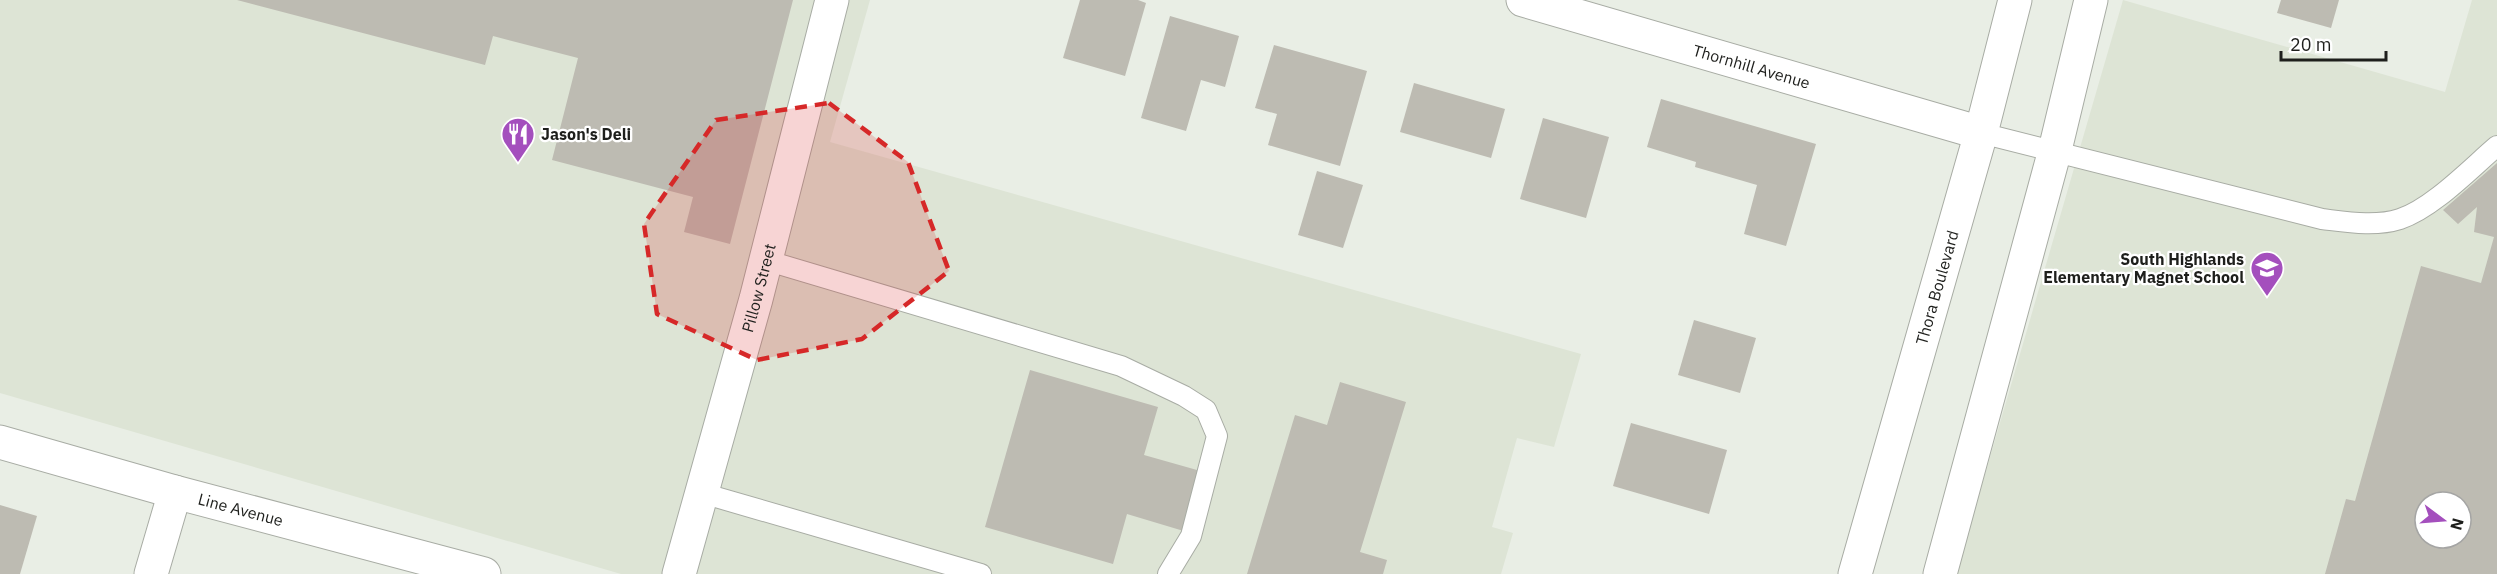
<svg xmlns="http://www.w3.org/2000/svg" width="2497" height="574" font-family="'IBM Plex Sans',sans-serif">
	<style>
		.built { fill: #dde4d5; fill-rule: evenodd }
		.building { fill: #bdbbb2; fill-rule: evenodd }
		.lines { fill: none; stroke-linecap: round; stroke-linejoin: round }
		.lane-casing { stroke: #a8aca4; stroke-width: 22 }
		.street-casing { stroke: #a8aca4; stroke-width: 35 }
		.secondary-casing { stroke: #a8aca4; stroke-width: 35 }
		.lane { stroke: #fff; stroke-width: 20 }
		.street { stroke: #fff; stroke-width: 33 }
		.secondary { stroke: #fff; stroke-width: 33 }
		.marked { fill: #d62828; fill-opacity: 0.2; stroke: #d62828; stroke-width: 4.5; stroke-dasharray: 12 8; stroke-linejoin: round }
		.labels { text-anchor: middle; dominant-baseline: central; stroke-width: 4.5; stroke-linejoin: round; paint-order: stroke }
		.street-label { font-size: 16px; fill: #1e1f1c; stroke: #fff }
		.poi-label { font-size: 16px; font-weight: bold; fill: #1e1f1c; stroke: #fff; text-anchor: start }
	</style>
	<rect width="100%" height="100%" fill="#e9eee5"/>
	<!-- built -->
	<g class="built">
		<polygon points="0,0 870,0 830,142 1581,354 1554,447 1517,438 1492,527 1513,533 1501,574 621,574 0,393"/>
		<path d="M2123,0L2445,92L2472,0H2497V574H1956ZM2425,502H2461V538H2425Z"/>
	</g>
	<!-- building -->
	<g class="building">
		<polygon points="237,0 793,0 730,244 684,232 693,197 552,160 578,58 493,36 485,65"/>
		<polygon points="1080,0 1138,0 1146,3 1125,76 1063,58"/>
		<polygon points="2281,0 2339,0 2331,28 2277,13"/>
		<polygon points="1170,16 1239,36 1225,87 1201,80 1186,131 1141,118"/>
		<polygon points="1274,45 1367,71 1340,166 1268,145 1277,114 1255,108"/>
		<polygon points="1414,83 1505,109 1491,158 1400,132"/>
		<polygon points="1661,99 1816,144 1786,246 1744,234 1757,185 1695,167 1696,162 1647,147"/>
		<polygon points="1543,118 1609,137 1586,218 1520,199"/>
		<path d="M2497,163V574H2325L2346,499L2355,501L2421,266L2481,283L2494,237L2474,232L2477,207L2458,224L2443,210ZM2425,502H2461V538H2425Z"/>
		<polygon points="1317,171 1363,185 1343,248 1298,235"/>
		<polygon points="1694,320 1756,338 1740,393 1678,375"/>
		<polygon points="1030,370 1158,407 1144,455 1204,472 1187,532 1127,514 1113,564 985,527"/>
		<polygon points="1340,382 1406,402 1360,552 1387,560 1383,574 1247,574 1295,415 1327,425"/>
		<polygon points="1631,423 1727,450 1709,514 1613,486"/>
		<polygon points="0,505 37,516 20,574 0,574"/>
	</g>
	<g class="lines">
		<defs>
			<g id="lane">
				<path d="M1981,133L2322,219C2347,222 2375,227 2400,219C2433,208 2471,168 2497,146"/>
				<polyline points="765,260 1121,366 1184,396 1206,410 1217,436 1191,536 1168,574"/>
				<polyline points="702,493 981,574"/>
			</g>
			<g id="street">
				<path id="s1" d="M1523,0L1981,133"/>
				<polyline points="151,574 175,492"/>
				<path id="s2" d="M679,574L756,299L832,0"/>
				<path id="s3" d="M1855,574L1981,133L2015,0"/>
				<polyline points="1940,574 2055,150 2091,0"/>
			</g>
			<g id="secondary">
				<path id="s4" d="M0,442L175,492L484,574"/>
			</g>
		</defs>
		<!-- lane casing -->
		<use href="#lane" class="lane-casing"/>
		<!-- street casing -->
		<use href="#street" class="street-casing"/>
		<!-- secondary casing -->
		<use href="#secondary" class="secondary-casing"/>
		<!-- lane -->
		<use href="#lane" class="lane"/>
		<!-- street -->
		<use href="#street" class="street"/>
		<!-- secondary -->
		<use href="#secondary" class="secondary"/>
	</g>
	<!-- marked area -->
	<path class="marked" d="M829,103L908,162L949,271L862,339L757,360L657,314L644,224L716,120Z"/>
	<!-- icons -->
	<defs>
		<symbol id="restaurant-pin" viewBox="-11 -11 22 30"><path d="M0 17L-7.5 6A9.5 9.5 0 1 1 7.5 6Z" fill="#a44fbd" stroke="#fff"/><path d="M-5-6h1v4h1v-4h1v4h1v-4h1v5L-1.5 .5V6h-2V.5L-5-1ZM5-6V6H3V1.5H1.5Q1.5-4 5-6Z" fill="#fff"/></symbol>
		<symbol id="school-pin" viewBox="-11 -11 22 30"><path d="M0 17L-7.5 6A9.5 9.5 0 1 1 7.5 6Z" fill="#a44fbd" stroke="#fff"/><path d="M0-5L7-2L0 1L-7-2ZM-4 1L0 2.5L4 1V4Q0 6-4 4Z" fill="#fff"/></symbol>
	</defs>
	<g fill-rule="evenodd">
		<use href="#restaurant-pin" x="499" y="115" width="38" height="52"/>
		<use href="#school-pin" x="2248" y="249" width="38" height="52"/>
	</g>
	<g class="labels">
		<!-- street labels -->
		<g class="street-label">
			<text stroke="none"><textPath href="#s1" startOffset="238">Thornhill Avenue</textPath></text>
			<text stroke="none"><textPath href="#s2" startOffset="297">Pillow Street</textPath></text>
			<text stroke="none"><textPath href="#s3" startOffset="298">Thora Boulevard</textPath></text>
			<text stroke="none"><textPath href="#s4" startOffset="250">Line Avenue</textPath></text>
		</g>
		<!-- poi labels -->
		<g class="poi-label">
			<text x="541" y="134">Jason's Deli</text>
			<text x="2244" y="259" text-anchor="end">South Highlands<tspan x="2244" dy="18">Elementary Magnet School</tspan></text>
		</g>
	</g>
	<!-- north arrow -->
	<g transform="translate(2443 520) rotate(106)"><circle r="28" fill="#ffffff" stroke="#a5a5a4" stroke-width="1.5"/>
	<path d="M0-4.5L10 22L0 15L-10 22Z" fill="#a44fbd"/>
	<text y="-9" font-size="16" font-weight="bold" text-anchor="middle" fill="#1e1f1c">N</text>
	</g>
	<!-- scale -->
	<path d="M2281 51v9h105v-9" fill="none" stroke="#1e1f1c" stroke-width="3"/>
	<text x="2290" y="51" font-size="18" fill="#1e1f1c" stroke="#ffffff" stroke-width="4.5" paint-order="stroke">20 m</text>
</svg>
